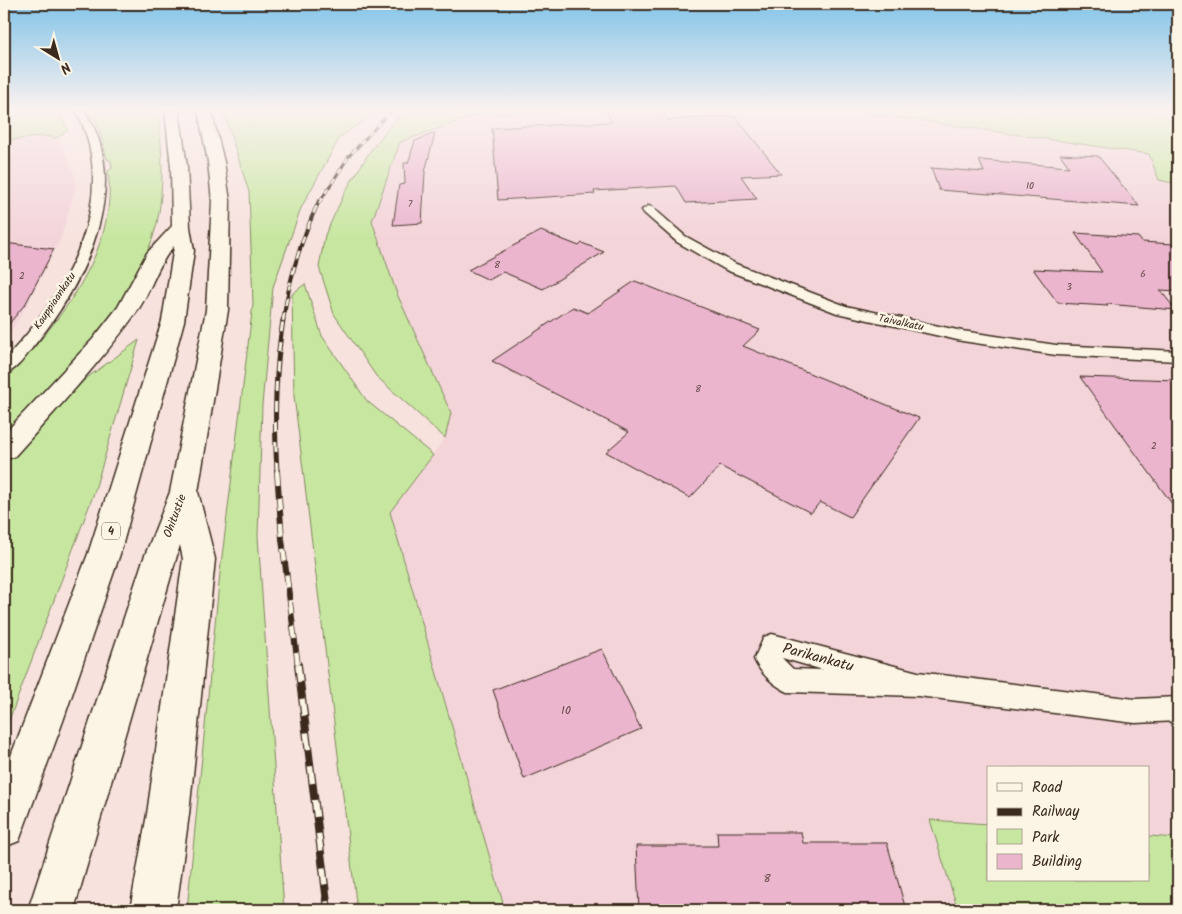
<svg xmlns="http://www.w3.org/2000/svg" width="1182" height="914" font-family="Kalam,sans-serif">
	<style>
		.built { fill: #f3d4d9 }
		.green { fill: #c7e7a0; stroke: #81885f }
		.building { fill: #ebb5ce; stroke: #3b2a1e }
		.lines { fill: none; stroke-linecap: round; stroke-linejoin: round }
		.minor-casing { stroke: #3b2a1e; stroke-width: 3 }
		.highway-casing { stroke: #3b2a1e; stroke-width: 3 }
		.minor { fill: #fcf5e5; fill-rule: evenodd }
		.highway { fill: #fcf5e5; fill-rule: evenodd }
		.rail-far4-casing { stroke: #3b2a1e; stroke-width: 3 }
		.rail-far3-casing { stroke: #3b2a1e; stroke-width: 4 }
		.rail-far2-casing { stroke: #3b2a1e; stroke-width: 5 }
		.rail-far1-casing { stroke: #3b2a1e; stroke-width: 6 }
		.rail-casing { stroke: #3b2a1e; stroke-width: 8 }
		.rail-far4 { stroke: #fcf5e5; stroke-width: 2; stroke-dasharray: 6; stroke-linecap: butt }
		.rail-far3 { stroke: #fcf5e5; stroke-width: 2.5; stroke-dasharray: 8; stroke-linecap: butt }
		.rail-far2 { stroke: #fcf5e5; stroke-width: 3; stroke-dasharray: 10; stroke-linecap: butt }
		.rail-far1 { stroke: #fcf5e5; stroke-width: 4.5; stroke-dasharray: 13; stroke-linecap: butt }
		.rail { stroke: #fcf5e5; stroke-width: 5.5; stroke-dasharray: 17; stroke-linecap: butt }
		.labels { text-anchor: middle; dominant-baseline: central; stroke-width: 5; stroke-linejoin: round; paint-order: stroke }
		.number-label { font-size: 10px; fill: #674d4a }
		.far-street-label { font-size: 11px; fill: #3b2a1e; stroke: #fcf5e5 }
		.shield { fill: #fcf5e5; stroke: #75675a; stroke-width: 1 }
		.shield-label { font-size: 11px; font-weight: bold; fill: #3b2a1e }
		.street-label { font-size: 12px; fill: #3b2a1e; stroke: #fcf5e5 }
		.near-number-label { font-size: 12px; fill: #674d4a }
		.near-street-label { font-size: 15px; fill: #3b2a1e; stroke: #fcf5e5 }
	</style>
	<rect width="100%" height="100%" fill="#f7e2de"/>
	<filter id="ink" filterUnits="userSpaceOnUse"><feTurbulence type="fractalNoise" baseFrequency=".02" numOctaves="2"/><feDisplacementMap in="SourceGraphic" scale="10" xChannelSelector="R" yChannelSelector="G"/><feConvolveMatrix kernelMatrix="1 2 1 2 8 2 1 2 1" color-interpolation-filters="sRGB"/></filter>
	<g filter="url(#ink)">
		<!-- built -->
		<g class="built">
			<polygon points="592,110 848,110 1150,154 1159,180 1178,184 1178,838 1148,836 1148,768 988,768 988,824 930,820 958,910 505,910 390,512 445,438 451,413 397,294 366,214 400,142 476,115"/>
			<polygon points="44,136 57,138 62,144 74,173 76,187 61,237 29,301 12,330 4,339 4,141"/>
		</g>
		<!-- green -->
		<g class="green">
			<polygon points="4,110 58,110 68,130 57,138 44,136 4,141"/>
			<path d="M88,110H158C162,147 165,186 157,223C137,304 61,379 4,436V381C56,325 119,253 108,171L112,168L111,161L107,159C102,142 100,124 88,110Z"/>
			<polygon points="223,110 379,110 340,137 301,208 273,287 262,405 258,536 284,910 187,910 220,573 253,304 249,192"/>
			<polygon points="408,110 592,110 476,115 400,142 372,221 397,294 451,413 445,438 376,376 334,314 319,267 325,235 346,190 371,150 396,119"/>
			<polygon points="848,110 1178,110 1178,184 1159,180 1149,154"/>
			<polygon points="305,284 322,336 367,401 433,455 390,512 505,910 357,910 294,396 292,294"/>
			<polygon points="139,340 94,493 4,734 4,463 26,443 84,380"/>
			<polygon points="930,820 988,824 988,880 1148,880 1148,836 1178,838 1178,910 958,910"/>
		</g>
		<!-- building -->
		<g class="building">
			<polygon points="606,110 662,110 668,120 735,116 781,174 741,176 757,199 686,203 676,186 594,191 595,194 498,200 492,128 611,122"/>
			<polygon points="435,133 425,172 422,223 393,225 399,185 405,184 404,163 408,163 415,141"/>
			<polygon points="1060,154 1098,156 1139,206 939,190 931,168 984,172 979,160 1069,167"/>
			<polygon points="541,231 579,246 582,243 604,252 543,289 503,272 489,280 468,270"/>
			<polygon points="1075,233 1138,237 1142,242 1173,244 1178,251 1178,291 1160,290 1176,310 1106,304 1108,306 1058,303 1033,269 1102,272"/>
			<polygon points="4,243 54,249 26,303 4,330"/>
			<polygon points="635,281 760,330 743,346 919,418 850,517 820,502 811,513 720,466 690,498 606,452 629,432 492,361 573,307 588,313"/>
			<polygon points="1080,377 1178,380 1178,512"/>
			<polygon points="602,649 641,729 524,779 493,690"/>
			<polygon points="717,832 801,832 803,843 887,843 906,910 639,910 636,846 718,846"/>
		</g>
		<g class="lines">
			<defs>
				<g id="minor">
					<path d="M76,110H84C134,183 85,283 36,343C28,353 17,371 4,374V360C67,294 122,199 76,110Z"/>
					<polygon points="648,206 652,207 685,236 736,264 846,306 962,331 1056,345 1178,351 1178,361 1056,355 962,341 837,313 726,270 677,242 644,213 642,210"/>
					<path d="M772,634L918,672L1135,699L1178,697V721L1135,723L918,696L788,692C774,686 760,673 754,659L764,637ZM782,658L823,670L793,669Z"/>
				</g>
				<g id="highway">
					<path d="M165,110H179L187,167L190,227L194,251L184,321L120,554L63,721L19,841L4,847V774L88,554L162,321L174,246C156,266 151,292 136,313C99,364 56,410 14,457L4,459V434L93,339L118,307L147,253L172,226L171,167Z"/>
					<polygon points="198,110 211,110 224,162 230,201 228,310 198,492 215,559 189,814 176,910 130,910 147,814 183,559 180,545 74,910 28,910 142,563 170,492 206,310 212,201 208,162"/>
				</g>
			</defs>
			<!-- minor casing -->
			<use href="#minor" class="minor-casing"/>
			<!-- highway casing -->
			<use href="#highway" class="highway-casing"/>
			<!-- minor -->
			<use href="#minor" class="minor"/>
			<!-- highway -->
			<use href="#highway" class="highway"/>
			<defs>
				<polyline id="rail-far4" points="319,203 349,156 392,110"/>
				<path id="rail-far3" d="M283,321C289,280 301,239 319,201"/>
				<path id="rail-far2" d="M277,472C274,421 275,370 283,320"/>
				<polyline id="rail-far1" points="277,471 282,539 298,666"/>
				<polyline id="rail" points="298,665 328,910"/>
			</defs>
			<!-- rail-far4 casing -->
			<use href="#rail-far4" class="rail-far4-casing"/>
			<!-- rail-far3 casing -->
			<use href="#rail-far3" class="rail-far3-casing"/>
			<!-- rail-far2 casing -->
			<use href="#rail-far2" class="rail-far2-casing"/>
			<!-- rail-far1 casing -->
			<use href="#rail-far1" class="rail-far1-casing"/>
			<!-- rail casing -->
			<use href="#rail" class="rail-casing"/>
			<!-- rail-far4 -->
			<use href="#rail-far4" class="rail-far4"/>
			<!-- rail-far3 -->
			<use href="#rail-far3" class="rail-far3"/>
			<!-- rail-far2 -->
			<use href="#rail-far2" class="rail-far2"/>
			<!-- rail-far1 -->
			<use href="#rail-far1" class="rail-far1"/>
			<!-- rail -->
			<use href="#rail" class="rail"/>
		</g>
	</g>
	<!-- sky -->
	<linearGradient id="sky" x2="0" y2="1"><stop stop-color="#83c4e9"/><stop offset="0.46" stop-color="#fbf2f0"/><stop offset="1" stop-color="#fbf2f0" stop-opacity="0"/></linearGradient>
	<rect width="1182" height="238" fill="url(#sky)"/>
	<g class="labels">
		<!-- number labels -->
		<g class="number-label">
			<text x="1030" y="186">10</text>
			<text x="410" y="204">7</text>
			<text x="497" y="265">8</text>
			<text x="1143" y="274">6</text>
			<text x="22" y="276">2</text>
			<text x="1069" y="287">3</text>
			<text x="698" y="389">8</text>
			<text x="1154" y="446">2</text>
		</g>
		<!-- far-street labels -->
		<g class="far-street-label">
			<text transform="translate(55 301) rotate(-56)">Kauppiaankatu</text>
			<text transform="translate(901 323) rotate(12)">Taivalkatu</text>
		</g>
		<!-- shield labels -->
		<rect class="shield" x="102" y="522.5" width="18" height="17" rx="4"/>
		<g class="shield-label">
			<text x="111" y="531">4</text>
		</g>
		<!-- street labels -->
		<g class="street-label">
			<text transform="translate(175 516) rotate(-70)">Ohitustie</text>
		</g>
		<!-- near-number labels -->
		<g class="near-number-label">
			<text x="566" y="710">10</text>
			<text x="767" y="878">8</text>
		</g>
		<!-- near-street labels -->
		<g class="near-street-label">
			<text transform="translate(818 658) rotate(15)">Parikankatu</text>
		</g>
	</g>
	<!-- margin -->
	<rect width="1182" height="914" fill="none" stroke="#fcf5e5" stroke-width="20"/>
	<rect x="10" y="10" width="1162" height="894" fill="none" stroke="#3b2a1e" stroke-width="2" filter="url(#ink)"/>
	<!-- legend -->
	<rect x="987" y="766" width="162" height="115" fill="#fcf5e5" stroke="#afa495"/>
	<rect x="997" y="783" width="25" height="8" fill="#fcf5e5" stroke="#afa495"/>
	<text x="1032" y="792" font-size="15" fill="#3b2a1e">Road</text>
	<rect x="997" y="808" width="25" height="8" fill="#3b2a1e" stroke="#afa495"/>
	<text x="1032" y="816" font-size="15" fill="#3b2a1e">Railway</text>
	<rect x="997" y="829" width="25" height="15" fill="#c7e7a0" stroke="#afa495"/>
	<text x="1032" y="842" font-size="15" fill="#3b2a1e">Park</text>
	<rect x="997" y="854" width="25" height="15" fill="#ebb5ce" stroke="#afa495"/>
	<text x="1032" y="866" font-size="15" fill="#3b2a1e">Building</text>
	<!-- north arrow -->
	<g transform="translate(58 58) rotate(143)" stroke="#fcf5e5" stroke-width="4" paint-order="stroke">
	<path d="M0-4L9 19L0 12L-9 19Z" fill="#3b2a1e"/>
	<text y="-8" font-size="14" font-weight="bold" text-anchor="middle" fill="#3b2a1e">N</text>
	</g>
</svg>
